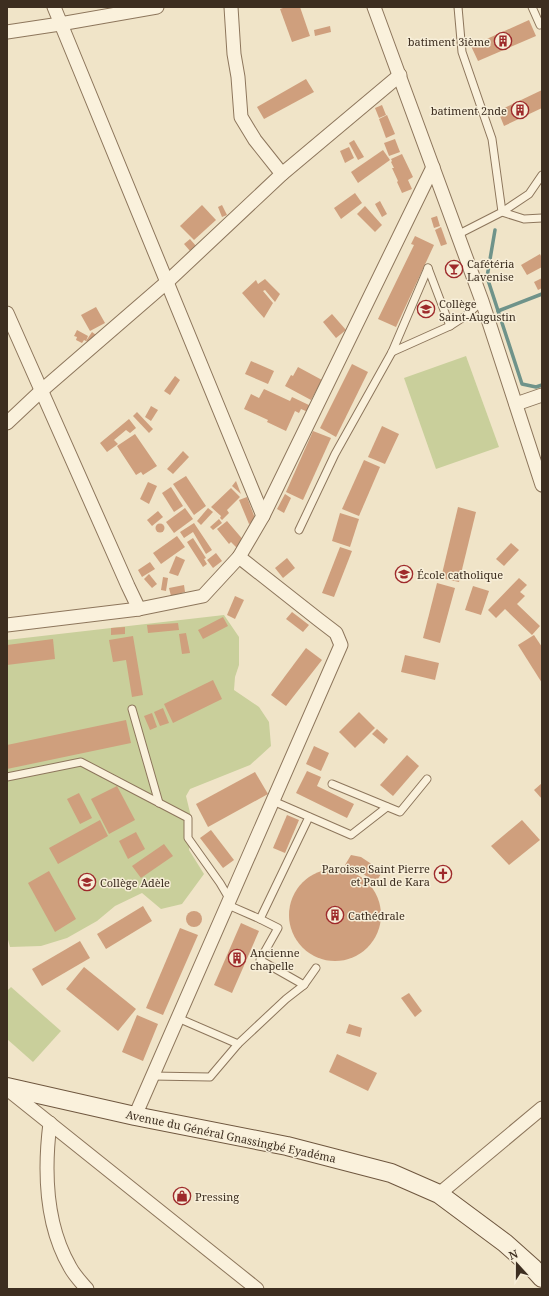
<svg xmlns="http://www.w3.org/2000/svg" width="549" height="1296" font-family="'Noto Serif',serif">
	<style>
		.green { fill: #c9cf9b }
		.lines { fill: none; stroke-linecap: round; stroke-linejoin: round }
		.stream { stroke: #6f938a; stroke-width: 3.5 }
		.building { fill: #cf9f7d }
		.service-casing { stroke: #8d765c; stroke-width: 9 }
		.minor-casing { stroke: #8d765c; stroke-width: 15 }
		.secondary-casing { stroke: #6f573f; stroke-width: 20 }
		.service { stroke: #faf1dc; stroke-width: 7 }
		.minor { stroke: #faf1dc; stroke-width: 13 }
		.secondary { stroke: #faf1dc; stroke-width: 18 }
		.labels { text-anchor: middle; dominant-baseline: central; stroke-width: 3; stroke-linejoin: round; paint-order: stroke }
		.poi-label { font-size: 11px; fill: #3d2e20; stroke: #f7eed8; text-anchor: start }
		.street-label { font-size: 11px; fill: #3d2e20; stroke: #f7eed8 }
	</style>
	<rect width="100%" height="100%" fill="#f0e4c8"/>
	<!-- green -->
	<g class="green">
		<polygon points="466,356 499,447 436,469 404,378"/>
		<polygon points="224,615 239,637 239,665 235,677 234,690 259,707 269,722 271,746 250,765 190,789 186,796 192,821 189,850 204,874 182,904 161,909 142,893 115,906 97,921 67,938 41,946 10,947 7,936 7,640"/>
		<polygon points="11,987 61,1031 33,1062 7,1039 7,991"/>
	</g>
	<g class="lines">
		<!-- stream -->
		<g class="stream">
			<polyline points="495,230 487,277 522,384 536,387 542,385"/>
			<polyline points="498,311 542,294"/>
		</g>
	</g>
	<!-- building -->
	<g class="building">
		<polygon points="286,7 300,7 310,36 292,42 280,9"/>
		<polygon points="529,20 536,36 478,61 471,46"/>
		<polygon points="330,26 331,32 315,36 314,30"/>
		<polygon points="306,79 314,92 264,119 257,107"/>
		<polygon points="542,90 542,108 504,126 498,111"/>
		<polygon points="382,105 386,115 379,118 375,108"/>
		<polygon points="387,115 395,134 386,138 379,119"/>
		<polygon points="395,139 400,152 389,156 384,143"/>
		<polygon points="354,140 364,157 358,160 349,143"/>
		<polygon points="349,147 354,158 345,163 340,151"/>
		<polygon points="383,150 390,160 358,183 351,172"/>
		<polygon points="402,154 413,177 408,180 412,189 402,193 397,182 398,181 392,168 394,168 391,162 392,161 391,159"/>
		<polygon points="355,193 362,203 341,219 334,208"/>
		<polygon points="380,201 387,214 382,217 375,204"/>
		<polygon points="202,205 216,220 194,240 180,226"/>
		<polygon points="222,205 227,215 222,217 218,207"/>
		<polygon points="365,206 382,225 375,232 357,214"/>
		<polygon points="437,216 440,226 434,228 431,218"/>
		<polygon points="441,227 447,244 441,246 435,230"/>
		<polygon points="415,236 434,245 396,327 378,319 414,245 411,244"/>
		<polygon points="190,239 196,246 190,251 184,244"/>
		<polygon points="540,254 542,258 542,267 527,275 521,265"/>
		<polygon points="457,264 459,272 452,274 450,266"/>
		<polygon points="542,278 542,288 538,290 534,282"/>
		<polygon points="265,279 280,294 275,302 265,290 263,291 273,303 264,318 242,293 256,280 258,284"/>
		<polygon points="96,307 105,323 90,331 81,315"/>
		<polygon points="332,314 346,330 336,338 323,322"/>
		<polygon points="77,330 88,336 86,341 84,340 82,343 76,340 77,337 74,336"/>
		<polygon points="92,332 96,335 91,344 86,341"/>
		<polygon points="251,361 274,371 268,384 245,374"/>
		<polygon points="352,364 368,372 336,437 320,428"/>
		<polygon points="298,367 322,380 311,400 285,386 291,375 293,376"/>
		<polygon points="175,376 180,380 170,395 164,391"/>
		<polygon points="264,389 290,401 292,397 311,406 308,412 301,409 299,413 295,411 286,431 267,422 268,420 244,409 251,394 259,398"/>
		<polygon points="151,406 158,410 151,421 145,417"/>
		<polygon points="137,412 153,429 149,433 133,416"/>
		<polygon points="129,419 136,428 130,433 126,430 114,440 118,444 107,452 100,443"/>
		<polygon points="382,426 399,434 385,464 368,457"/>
		<polygon points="313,431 331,438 303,500 286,492"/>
		<polygon points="135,434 157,466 143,475 141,472 136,475 117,446"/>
		<polygon points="183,451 189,457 173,474 167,469"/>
		<polygon points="364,460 380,467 359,516 342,509"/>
		<polygon points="186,476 206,506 194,515 173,484"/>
		<polygon points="236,481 241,494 232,486"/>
		<polygon points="148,482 157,486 149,504 140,499"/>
		<polygon points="171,487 183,506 174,512 162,493"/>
		<polygon points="231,488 240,497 227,510 229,513 222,520 220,518 221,516 211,507"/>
		<polygon points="285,494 291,498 284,513 277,509"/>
		<polygon points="247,497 256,521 249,524 239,500"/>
		<polygon points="458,507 476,512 459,582 441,578"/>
		<polygon points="185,508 193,519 174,533 166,522"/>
		<polygon points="208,508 213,512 201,525 197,521"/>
		<polygon points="158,511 163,517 152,526 147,520"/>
		<polygon points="340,513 359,519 350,547 332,541"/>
		<polygon points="219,519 222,523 213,530 210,527"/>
		<polygon points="227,521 245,542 237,548 231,542 229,544 217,529"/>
		<polygon points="194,523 212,550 206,554 193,532 184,538 180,532"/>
		<circle cx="160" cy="528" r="4.5"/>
		<polygon points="177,536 185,547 161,564 153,553"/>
		<polygon points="193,538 206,558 204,559 207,564 203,567 187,542"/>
		<polygon points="511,543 519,550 504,566 496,559"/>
		<polygon points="340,547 352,551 334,597 322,593"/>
		<polygon points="216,553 222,561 213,568 207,560"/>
		<polygon points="176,556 185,560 178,576 169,573"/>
		<polygon points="287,558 295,568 283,578 275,568"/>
		<polygon points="150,562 155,569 142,577 138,570"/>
		<polygon points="149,574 157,584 152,588 144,579"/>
		<polygon points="163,577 168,578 166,591 161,590"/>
		<polygon points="519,578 527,585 520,592 525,596 517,604 540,626 532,635 505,609 496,618 488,610"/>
		<polygon points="437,583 455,588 440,643 423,638"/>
		<polygon points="184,585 185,592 171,596 169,588"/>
		<polygon points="473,586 489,591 481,615 465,610"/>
		<polygon points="235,596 244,600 235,619 227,615"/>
		<polygon points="292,612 309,625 303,632 286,619"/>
		<polygon points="223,617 228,626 203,639 198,630"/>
		<polygon points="178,623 179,630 148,633 147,625"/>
		<polygon points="125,627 125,634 111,635 111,628"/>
		<polygon points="186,633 190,653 182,654 179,634"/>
		<polygon points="534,635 542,647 542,683 518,645"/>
		<polygon points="133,636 143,695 132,697 126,660 113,662 109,640"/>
		<polygon points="53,639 55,659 7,665 7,645"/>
		<polygon points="306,648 322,660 286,706 271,695"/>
		<polygon points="405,655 439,663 435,680 401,672"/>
		<polygon points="213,680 222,699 173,723 164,704"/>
		<polygon points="163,708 169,723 160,726 154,712"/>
		<polygon points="359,712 375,728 355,748 339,732"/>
		<polygon points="152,713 157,727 150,730 144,716"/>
		<polygon points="126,720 131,743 7,769 7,745"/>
		<polygon points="377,729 388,739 384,744 372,734"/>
		<polygon points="314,746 329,753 321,771 306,764"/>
		<polygon points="407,755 419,766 393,796 380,785"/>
		<polygon points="307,771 321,777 317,786 354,804 347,818 296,793"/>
		<polygon points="255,772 268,794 208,827 196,804"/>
		<polygon points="542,783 542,799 534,790"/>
		<polygon points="117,786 135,820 109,834 91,799"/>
		<polygon points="79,793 92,818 80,824 67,799"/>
		<polygon points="287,815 299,820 285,853 273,848"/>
		<polygon points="100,820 108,836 58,864 49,848"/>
		<polygon points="522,820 540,840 509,865 491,846"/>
		<polygon points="211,830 234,860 223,868 200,838"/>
		<polygon points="136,832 145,849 128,859 119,841"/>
		<polygon points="164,844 173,856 141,878 132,866"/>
		<polygon points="351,855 361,857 379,869 381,874 376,882 358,871 345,865"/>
		<circle cx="335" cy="915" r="46"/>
		<polygon points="49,871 76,919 55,932 28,883"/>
		<polygon points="143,906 152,921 106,949 97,934"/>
		<circle cx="194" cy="919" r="8"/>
		<polygon points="241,923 259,931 232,993 214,985"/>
		<polygon points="180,928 198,935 163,1015 146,1008"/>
		<polygon points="80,941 90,958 42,986 32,969"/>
		<polygon points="84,967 136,1009 118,1031 66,989"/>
		<polygon points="409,993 422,1011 415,1017 401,998"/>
		<polygon points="137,1015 158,1024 143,1061 122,1052"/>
		<polygon points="349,1024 362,1028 360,1037 346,1033"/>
		<polygon points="337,1054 377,1073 368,1091 329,1072"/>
	</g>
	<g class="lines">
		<defs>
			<g id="service">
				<polyline points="532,7 540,25 542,24"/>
				<polyline points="542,175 529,194 502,212 524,219 542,218"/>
				<polyline points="457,235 502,212 492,139 462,52 458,7"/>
				<polyline points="428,268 450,326"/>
				<polyline points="392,352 450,326 467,315 482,301"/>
				<polyline points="299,530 335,454 392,352 428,268"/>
				<polyline points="132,709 159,803"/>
				<polyline points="7,777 81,762 188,818 188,838 220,883 230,900"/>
				<polyline points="332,784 400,812 427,779"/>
				<polyline points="273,801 351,835 387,807"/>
				<polyline points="228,905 260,919 309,817"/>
				<polyline points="260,919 278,928 260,960 304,985 316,968"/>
				<polyline points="178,1018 238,1044 286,999 304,985"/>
				<polyline points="152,1076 210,1077 238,1044"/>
			</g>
			<g id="minor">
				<polyline points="54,7 263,516"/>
				<polyline points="231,7 234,54 238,77 241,117 255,140 282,174"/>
				<polyline points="374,7 482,301 542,485"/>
				<polyline points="7,32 60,24 157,7"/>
				<polyline points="7,313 128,586 139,609"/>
				<polyline points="516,404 542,395"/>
				<polyline points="7,423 41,391 167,282 282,174 400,75"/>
				<polyline points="7,625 139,609 203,596 239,557 263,516 433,167"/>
				<polyline points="7,1089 257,1289"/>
				<polyline points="135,1116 341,645 336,633 319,620 239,557"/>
				<path d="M50,1123C44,1171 45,1224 70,1267C74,1275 81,1282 87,1289"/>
				<polyline points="439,1194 542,1108"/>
			</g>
			<polyline id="secondary" points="7,1087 135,1116 287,1146 391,1173 439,1194 505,1243 533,1268 542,1278"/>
		</defs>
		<!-- service casing -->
		<use href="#service" class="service-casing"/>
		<!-- minor casing -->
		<use href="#minor" class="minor-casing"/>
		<!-- secondary casing -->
		<use href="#secondary" class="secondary-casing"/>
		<!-- service -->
		<use href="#service" class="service"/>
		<!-- minor -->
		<use href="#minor" class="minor"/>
		<!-- secondary -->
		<use href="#secondary" class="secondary"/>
	</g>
	<!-- icons -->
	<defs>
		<symbol id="building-ring" viewBox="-11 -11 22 22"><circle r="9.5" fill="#f7eed8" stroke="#9e2a2b" stroke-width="1.5"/><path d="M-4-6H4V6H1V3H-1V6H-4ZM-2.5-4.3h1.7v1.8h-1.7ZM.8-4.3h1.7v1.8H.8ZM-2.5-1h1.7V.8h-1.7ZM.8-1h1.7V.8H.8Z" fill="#9e2a2b"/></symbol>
		<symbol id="bar-ring" viewBox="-11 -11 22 22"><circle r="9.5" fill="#f7eed8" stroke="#9e2a2b" stroke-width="1.5"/><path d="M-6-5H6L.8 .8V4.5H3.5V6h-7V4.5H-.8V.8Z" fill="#9e2a2b"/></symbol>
		<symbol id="school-ring" viewBox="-11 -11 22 22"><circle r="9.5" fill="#f7eed8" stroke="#9e2a2b" stroke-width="1.5"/><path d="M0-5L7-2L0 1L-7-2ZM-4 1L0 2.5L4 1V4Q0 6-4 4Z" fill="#9e2a2b"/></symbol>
		<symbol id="church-ring" viewBox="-11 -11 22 22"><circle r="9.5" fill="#f7eed8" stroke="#9e2a2b" stroke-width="1.5"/><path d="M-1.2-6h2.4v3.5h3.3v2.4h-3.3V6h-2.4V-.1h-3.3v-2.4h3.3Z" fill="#9e2a2b"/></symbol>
		<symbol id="shop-ring" viewBox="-11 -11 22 22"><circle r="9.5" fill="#f7eed8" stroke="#9e2a2b" stroke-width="1.5"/><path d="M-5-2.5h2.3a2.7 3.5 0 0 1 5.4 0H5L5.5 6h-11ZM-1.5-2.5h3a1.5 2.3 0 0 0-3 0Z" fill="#9e2a2b"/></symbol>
	</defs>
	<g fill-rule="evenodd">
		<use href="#building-ring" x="493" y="31" width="20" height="20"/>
		<use href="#building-ring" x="510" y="100" width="20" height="20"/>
		<use href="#bar-ring" x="444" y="259" width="20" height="20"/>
		<use href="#school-ring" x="416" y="299" width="20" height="20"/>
		<use href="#school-ring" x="394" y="564" width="20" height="20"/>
		<use href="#church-ring" x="433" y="864" width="20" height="20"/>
		<use href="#school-ring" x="77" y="872" width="20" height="20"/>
		<use href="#building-ring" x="325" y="905" width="20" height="20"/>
		<use href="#building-ring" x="227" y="948" width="20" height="20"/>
		<use href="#shop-ring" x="172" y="1186" width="20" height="20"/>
	</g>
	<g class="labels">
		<!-- poi labels -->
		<g class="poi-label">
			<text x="490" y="41" text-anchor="end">batiment 3ième</text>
			<text x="507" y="110" text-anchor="end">batiment 2nde</text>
			<text x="467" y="263">Cafétéria<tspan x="467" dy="13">Lavenise</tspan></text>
			<text x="439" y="303">Collège<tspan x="439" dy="13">Saint-Augustin</tspan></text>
			<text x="417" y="574">École catholique</text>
			<text x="430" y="868" text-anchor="end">Paroisse Saint Pierre<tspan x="430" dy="13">et Paul de Kara</tspan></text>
			<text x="100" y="882">Collège Adèle</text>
			<text x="348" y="915">Cathédrale</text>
			<text x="250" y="952">Ancienne<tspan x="250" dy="13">chapelle</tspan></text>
			<text x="195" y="1196">Pressing</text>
		</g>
		<!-- street labels -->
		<g class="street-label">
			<text transform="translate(231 1136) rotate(12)">Avenue du Général Gnassingbé Eyadéma</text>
		</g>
	</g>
	<!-- border -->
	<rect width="549" height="1296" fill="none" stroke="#3d2e20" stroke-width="16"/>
	<!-- north arrow -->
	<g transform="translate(517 1264) rotate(339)" stroke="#f7eed8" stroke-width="3" paint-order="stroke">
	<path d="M0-3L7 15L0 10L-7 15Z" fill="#3d2e20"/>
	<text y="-6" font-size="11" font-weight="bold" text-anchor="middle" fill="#3d2e20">N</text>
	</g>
</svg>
